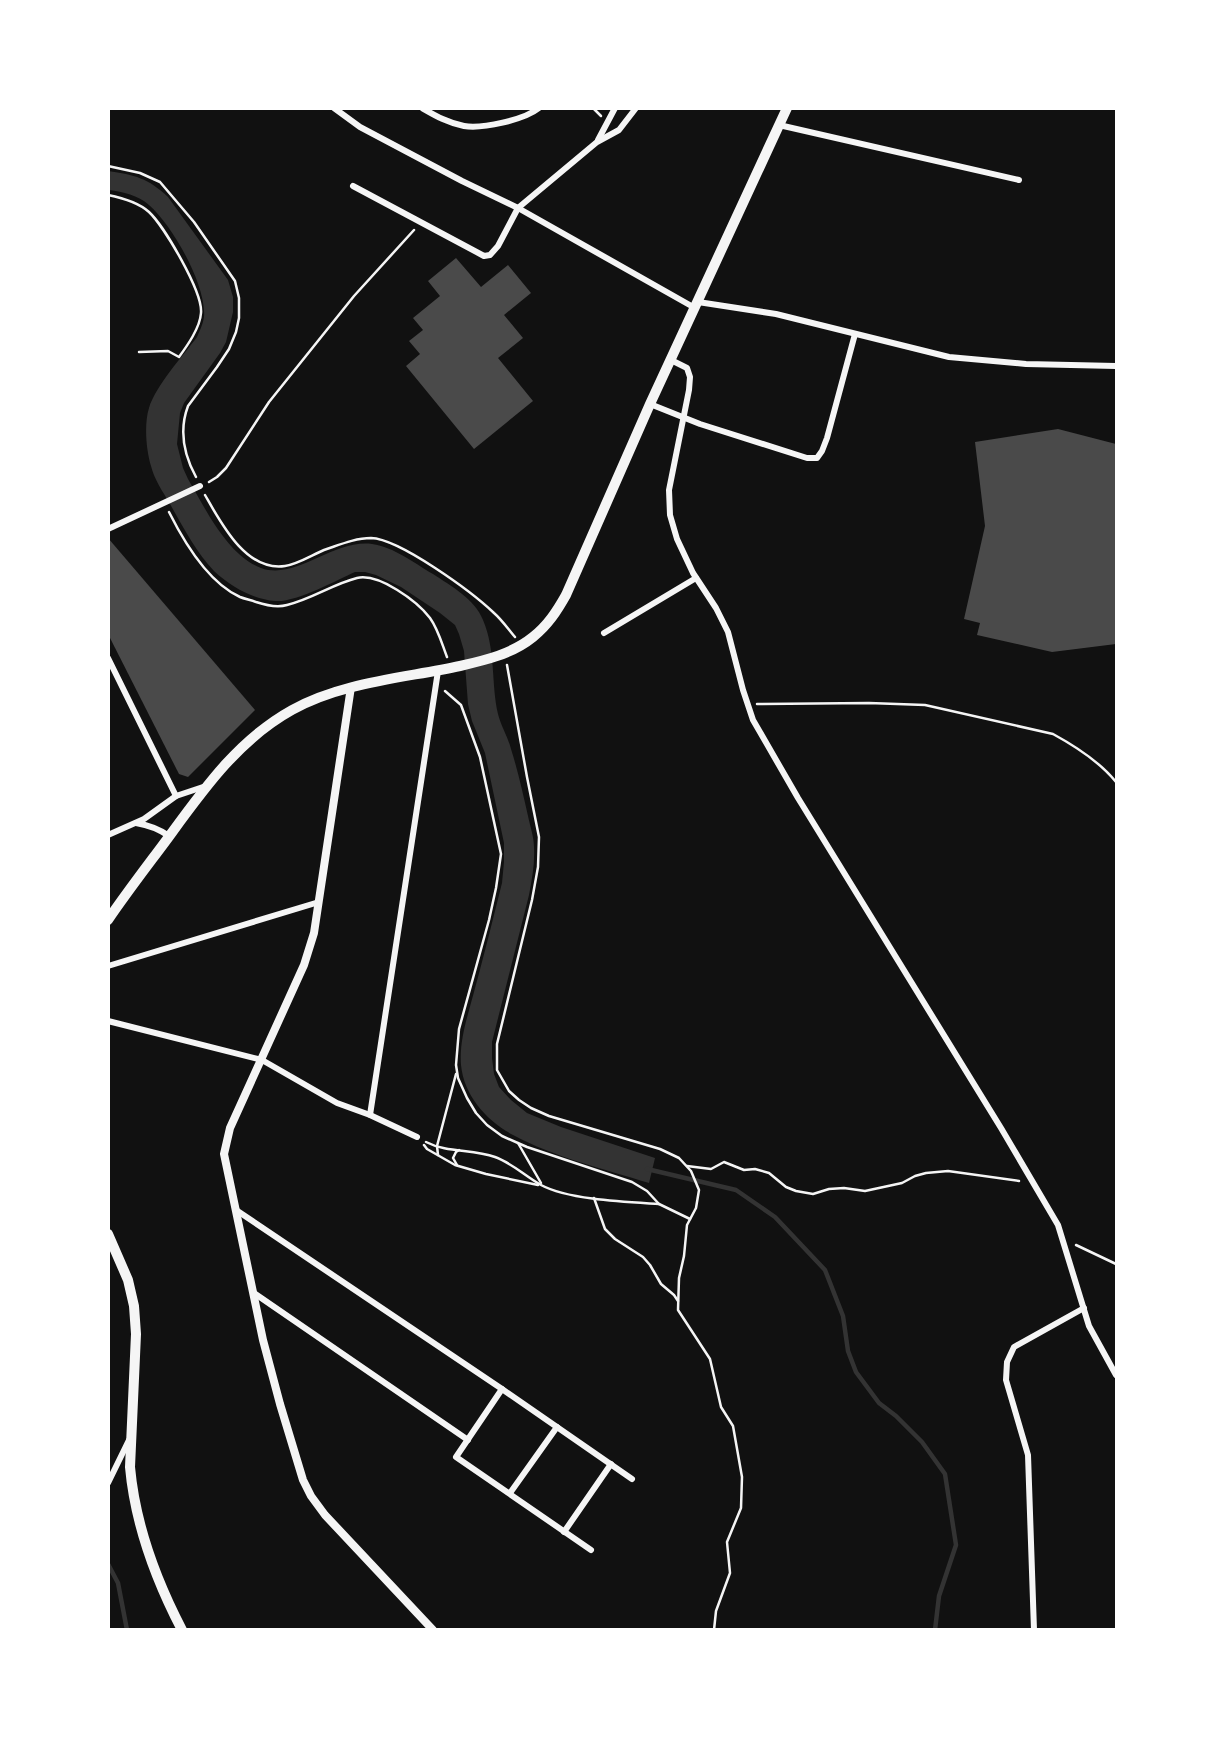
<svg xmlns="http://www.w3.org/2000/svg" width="1225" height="1738" font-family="'PT Serif',serif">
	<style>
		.water { fill: #333 }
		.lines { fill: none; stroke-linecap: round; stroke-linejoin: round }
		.stream { stroke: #333; stroke-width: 4.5 }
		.building { fill: #4a4a4a }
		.path { stroke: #f5f5f5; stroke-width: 2.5 }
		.minor { stroke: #f5f5f5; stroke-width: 6 }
		.tertiary { stroke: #f5f5f5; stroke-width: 8 }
		.secondary { stroke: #f5f5f5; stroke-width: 10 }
	</style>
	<rect width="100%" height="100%" fill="#111"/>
	<!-- water -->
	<path class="water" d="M108,171C135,175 148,178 168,197L228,280L233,297V312L226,342L220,353L184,403L180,413L177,444L183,468L188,479C205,508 227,555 261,568C296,581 333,539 372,544C394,547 414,563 433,574C451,586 475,599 483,620C496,650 491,684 498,714C501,726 508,737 511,749C518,771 523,794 528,816C530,826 534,837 534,847C535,863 532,879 529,895L492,1042V1058L494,1074L499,1087L511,1100L527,1113L561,1127L655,1158L649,1183C604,1169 554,1157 513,1135C487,1121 464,1096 461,1065C459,1040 468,1015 474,992C484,955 493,919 502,883L504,862V843L485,753L472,721L468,704L464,651L459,634L455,625L440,613L401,587L376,575L365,572H355C337,580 295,603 275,601C253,599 231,587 214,571C196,552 183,527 170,504C163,492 154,479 151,466C146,449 144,424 149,408C156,385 183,356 197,337C201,328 205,320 204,311C203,280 172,225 149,205C138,195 123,192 109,190Z"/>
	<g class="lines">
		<!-- stream -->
		<g class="stream">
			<polyline points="647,1169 736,1190 775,1217 825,1270 843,1316 848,1351 856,1372 879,1403 896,1416 922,1442 945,1474 956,1545 939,1596 935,1630"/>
			<polyline points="108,1564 118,1583 127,1630"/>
		</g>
	</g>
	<!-- building -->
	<g class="building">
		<polygon points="456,258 481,287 508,265 531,293 504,315 523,338 498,358 533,401 474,449 406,366 420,354 409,341 423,330 413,318 440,296 428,281"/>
		<polygon points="1058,429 1116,444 1116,644 1052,652 977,635 980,623 964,619 985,526 975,442"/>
		<polygon points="108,538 255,710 188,777 179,774 108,634"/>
	</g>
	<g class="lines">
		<!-- path -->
		<g class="path">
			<polyline points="593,108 601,116"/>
			<path d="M108,166L140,173L160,182L194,222L235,281L239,298V318L236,332L229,349L217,367L188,406C179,430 184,455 196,477"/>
			<path d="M108,195C123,198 138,202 149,212C164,226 203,292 201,313C200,328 187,346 179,357L168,351L139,352"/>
			<polyline points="209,482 217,477 226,468 269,402 354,296 414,230"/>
			<path d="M205,495C221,523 246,572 285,566C298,564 312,555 324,550C339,545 355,538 371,538C400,539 472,592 494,613C502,620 508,629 515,637"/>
			<path d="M169,512C184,542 209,583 240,597C245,599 251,600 256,602C265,605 277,608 287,605C312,599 333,584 357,578C379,573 417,601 430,618C438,629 442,644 447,657"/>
			<polyline points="507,665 527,777 539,837 538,867 532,900 497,1044 497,1070 509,1091 519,1100 531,1108 549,1116 660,1149 679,1158 691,1171 699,1190 696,1208 687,1225 684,1256 679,1278 678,1310 710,1359 721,1407 733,1426 742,1477 741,1508 727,1542 730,1573 716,1611 714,1630"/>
			<polyline points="445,691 461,705 480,757 501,854 496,888 489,920 459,1029 456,1065 458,1078 467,1098 476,1113 487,1125 502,1136 527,1147 632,1182 647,1191 659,1204 690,1219"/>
			<path d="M757,704L869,703L925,705L1053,734C1075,746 1100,762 1116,782"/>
			<path d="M426,1142C447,1153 472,1149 495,1157C512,1163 525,1176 541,1185C569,1200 627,1202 659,1204"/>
			<polyline points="518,1143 541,1183"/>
			<polyline points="424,1145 427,1149 455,1165 486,1174 538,1185"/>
			<polyline points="438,1155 437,1146 456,1074"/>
			<polyline points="457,1165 453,1158 456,1152 459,1150"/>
			<polyline points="687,1166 711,1169 724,1162 744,1170 755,1169 769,1173 786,1187 796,1191 813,1194 829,1189 844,1188 865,1191 902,1183 915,1176 926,1173 948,1171 1019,1181"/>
			<polyline points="594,1198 605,1229 615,1239 643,1257 650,1265 661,1284 674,1295 678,1301"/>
			<polyline points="1076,1245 1116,1264"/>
		</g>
		<!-- minor -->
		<g class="minor">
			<polyline points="334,108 360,127 462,181 518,208 695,308"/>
			<path d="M422,108C436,116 448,123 464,126C482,129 524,120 539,108"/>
			<polyline points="779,125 1019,180"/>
			<polyline points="598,140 615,108"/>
			<polyline points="353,186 484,256 490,255 498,246 518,208 597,142 619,130 636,108"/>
			<polyline points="698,302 776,314 949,357 1026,364 1116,366"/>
			<polyline points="671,360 687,368 690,377 689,390 669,490 670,515 677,539 693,573 716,608 728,632 743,690 753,720 798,798 1001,1128 1058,1225 1089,1326 1116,1375"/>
			<polyline points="650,404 700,424 807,458 817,458 822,451 827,438 855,334"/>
			<polyline points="108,529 200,486"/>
			<polyline points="604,633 696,578"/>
			<polyline points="108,658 176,796"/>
			<path d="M136,823C148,825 159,829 169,836"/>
			<polyline points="108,835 144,819 176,796 206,786"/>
			<polyline points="108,966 319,902"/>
			<polyline points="108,1021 262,1060 337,1103 370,1115 417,1137"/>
			<polyline points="370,1115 438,671"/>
			<polyline points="236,1210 502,1389 632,1479"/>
			<polyline points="254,1293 468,1440"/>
			<polyline points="502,1389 456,1457 591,1550"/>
			<polyline points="108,1483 129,1440"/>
			<polyline points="510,1493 557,1427"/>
			<polyline points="564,1532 611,1464"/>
			<polyline points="1034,1630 1028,1455 1006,1380 1007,1362 1014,1347 1084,1308"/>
		</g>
		<!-- tertiary -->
		<polyline class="tertiary" points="351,687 314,933 304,965 230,1128 224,1154 263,1340 280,1404 303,1480 311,1496 325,1515 433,1630"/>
		<!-- secondary -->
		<g class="secondary">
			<path d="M108,920C127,892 148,865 168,838C203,790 238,740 292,710C342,682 405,678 460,666C486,660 512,654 533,637C548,625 557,611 566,595L650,404L787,108"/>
			<path d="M108,1234L128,1280L134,1306L136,1334L130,1467C135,1523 156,1580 182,1630"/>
		</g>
	</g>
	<!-- border -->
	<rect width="1225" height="1738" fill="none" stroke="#ffffff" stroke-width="220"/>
</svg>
